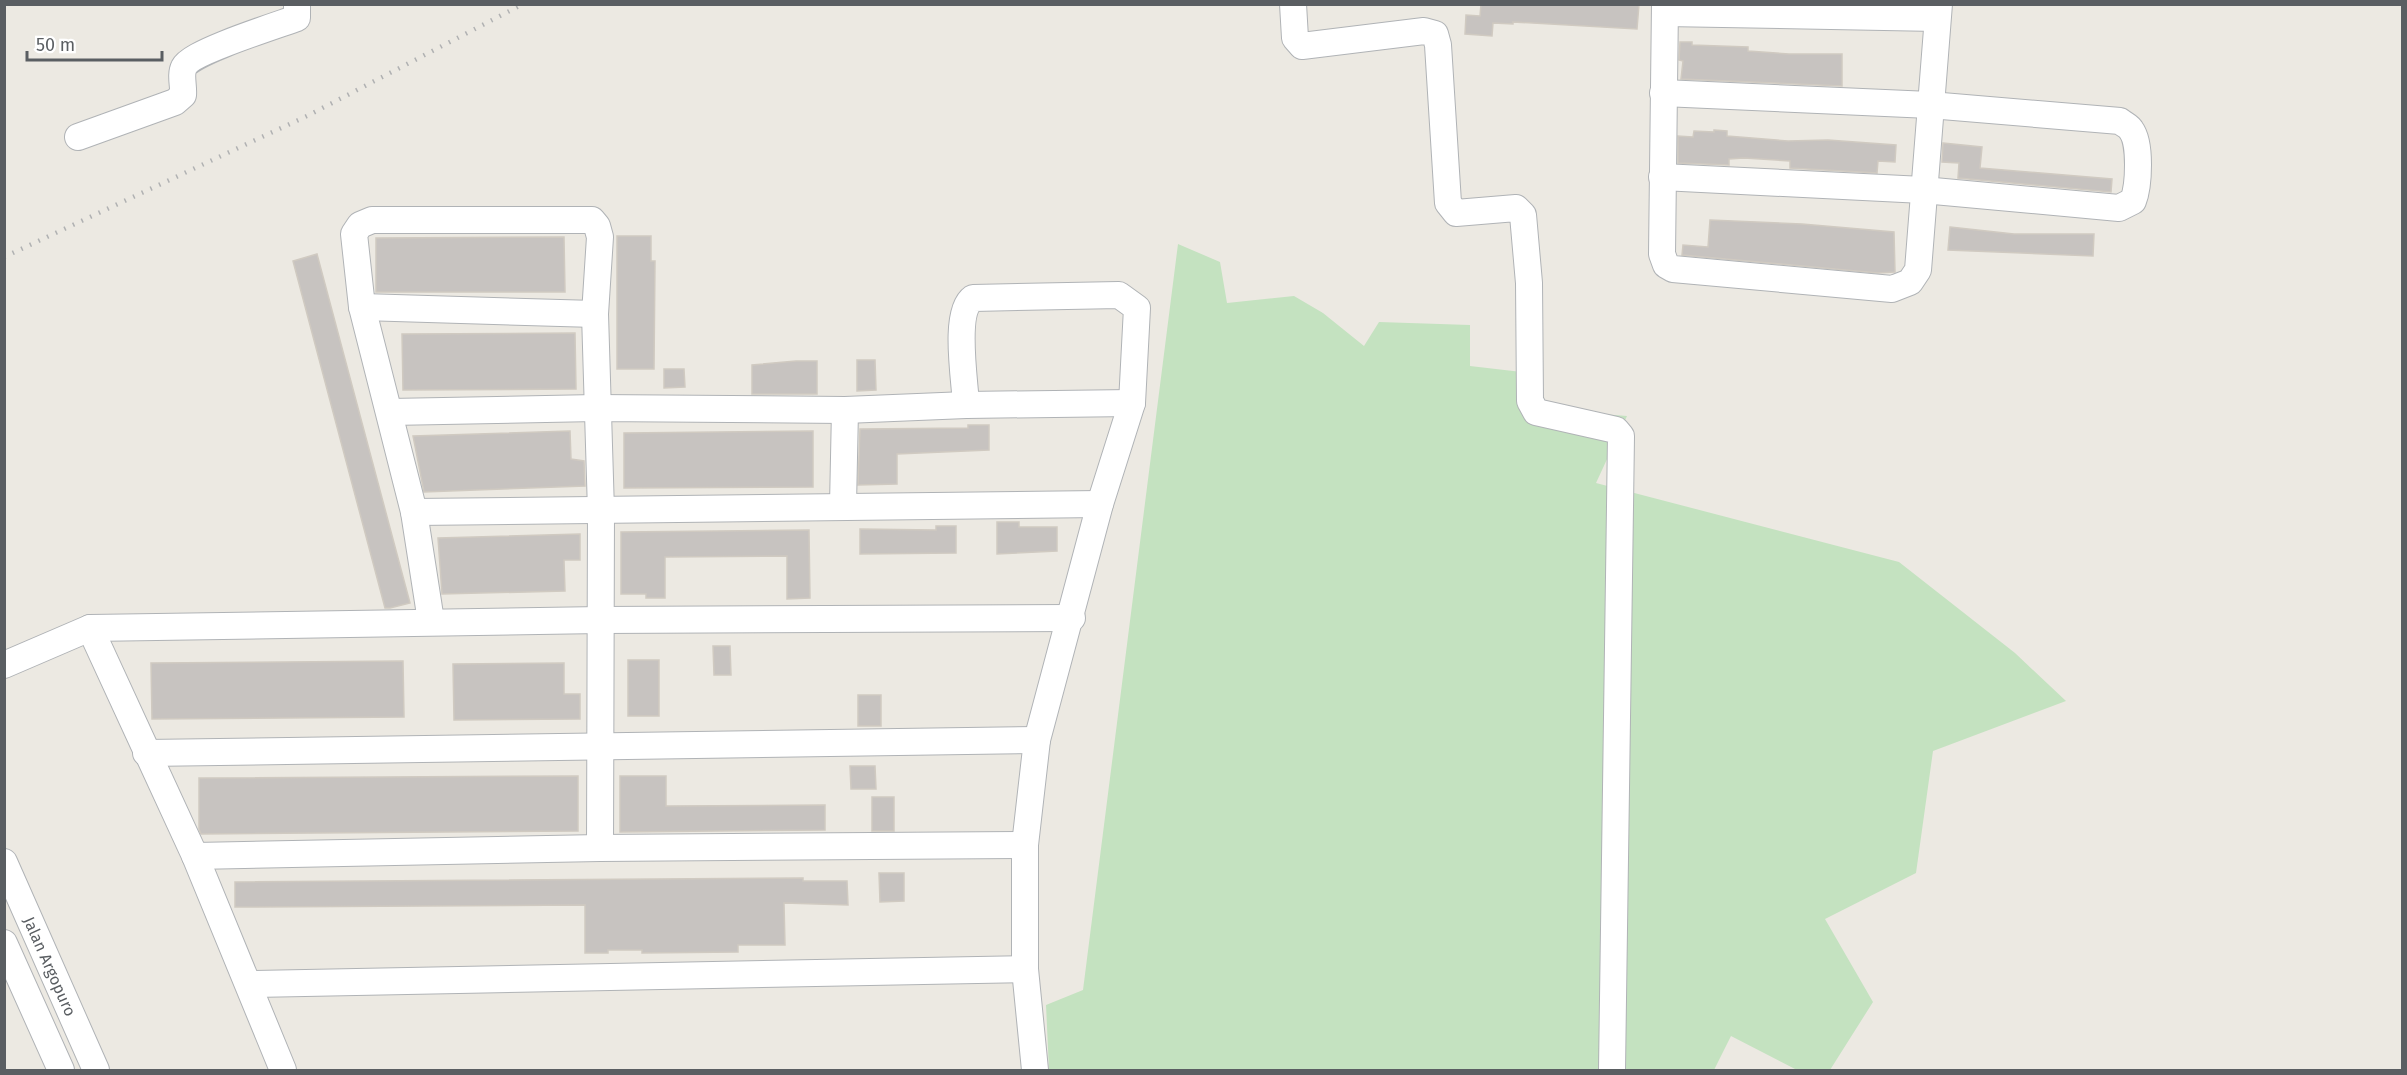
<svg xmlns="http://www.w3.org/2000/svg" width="2407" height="1075" font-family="'Fira Sans',sans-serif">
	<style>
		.green { fill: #c4e2c0 }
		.building { fill: #c7c3c0; stroke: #d0cac1; stroke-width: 1.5 }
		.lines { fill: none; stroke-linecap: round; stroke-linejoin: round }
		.minor-casing { stroke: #b0b3b6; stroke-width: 28 }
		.minor { stroke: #fff; stroke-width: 26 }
		.rail { stroke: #b0b1b2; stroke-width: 4.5; stroke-dasharray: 1.5 8; stroke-linecap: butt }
		.labels { text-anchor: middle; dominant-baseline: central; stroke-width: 6; stroke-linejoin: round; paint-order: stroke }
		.street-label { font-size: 16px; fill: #5a5e62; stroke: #fff }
	</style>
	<rect width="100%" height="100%" fill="#ece9e2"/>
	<!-- green -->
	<polygon class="green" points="1178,244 1220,262 1227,303 1294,296 1323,313 1364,346 1379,322 1470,325 1470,366 1531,373 1538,409 1627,416 1596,483 1899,562 2015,653 2066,701 1933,751 1916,873 1825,919 1873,1002 1830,1070 1797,1070 1731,1036 1714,1070 1049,1070 1046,1005 1083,990"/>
	<!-- building -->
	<g class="building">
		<polygon points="1481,4 1639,4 1637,29 1513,22 1513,24 1493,23 1492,36 1465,34 1466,15 1480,16"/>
		<polygon points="1680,42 1692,42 1692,45 1748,47 1748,51 1789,54 1842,54 1842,86 1681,79 1683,61 1679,60"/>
		<polygon points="1714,130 1727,131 1727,136 1788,141 1828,140 1896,145 1895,162 1878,161 1877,173 1790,168 1790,161 1744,158 1729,159 1729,165 1678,163 1678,136 1693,137 1694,131 1714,132"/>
		<polygon points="1943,143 1982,147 1980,168 2112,179 2111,192 1958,178 1959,163 1942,162"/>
		<polygon points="1710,220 1802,224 1894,232 1895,272 1878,273 1682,255 1683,245 1708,247"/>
		<polygon points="1950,227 2014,234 2094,234 2093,256 1948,250"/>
		<polygon points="617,236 651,236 651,261 655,261 654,369 617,369"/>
		<polygon points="564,237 565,292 376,292 376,238"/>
		<polygon points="317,254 410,603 390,608 385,608 293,261"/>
		<polygon points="575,333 576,389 403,390 402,334"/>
		<polygon points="857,360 875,360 876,390 857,391"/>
		<polygon points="796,361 817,361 817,394 752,394 752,365"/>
		<polygon points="664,369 684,369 685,387 664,388"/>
		<polygon points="968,425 989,425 989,450 897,454 897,484 858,485 860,429 968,428"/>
		<polygon points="570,431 571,459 584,461 585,486 424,492 413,436"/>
		<polygon points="813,431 813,487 624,488 624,433"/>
		<polygon points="997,522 1019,522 1019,527 1057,527 1057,551 997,554"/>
		<polygon points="936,526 956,526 956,553 860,554 860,529 936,530"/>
		<polygon points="809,530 810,598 787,599 787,556 665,557 665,598 646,598 646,594 621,594 621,532"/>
		<polygon points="580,534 580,560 564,560 565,591 442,594 438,538"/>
		<polygon points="713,646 730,646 731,675 714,675"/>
		<rect x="628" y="660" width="31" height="56"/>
		<polygon points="403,661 404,717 152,719 151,663"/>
		<polygon points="564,663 564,694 580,694 580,719 454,720 453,664"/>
		<rect x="858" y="695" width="23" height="31"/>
		<polygon points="850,766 875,766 876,789 851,789"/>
		<polygon points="578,776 578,831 201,834 199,829 199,778"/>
		<polygon points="620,776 666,776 666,806 825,805 825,830 620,832"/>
		<rect x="872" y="797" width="22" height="34"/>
		<polygon points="879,873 904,873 904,901 880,902"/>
		<polygon points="803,878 803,881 847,881 848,905 784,903 785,945 738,945 738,952 642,953 642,950 608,950 608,953 585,953 585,905 235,907 235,882"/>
	</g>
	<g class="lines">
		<defs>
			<g id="minor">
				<polyline points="1293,4 1295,38 1302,46 1424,31 1435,34 1438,45 1448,203 1456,213 1516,208 1523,215 1529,283 1530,401 1536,412 1616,430 1621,436 1612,1070"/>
				<polyline points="1665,4 1662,254 1666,265 1673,269 1892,289 1910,282 1918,270 1939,4"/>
				<polyline points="1665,13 1937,18"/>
				<path d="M78,137L175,102L183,95C184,87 180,75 184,67C191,52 278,25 297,18V4"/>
				<path d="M1662,177L1923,190L2119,208L2133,201C2139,186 2141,143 2131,130C2129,126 2123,124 2120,121L1930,105L1663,93"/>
				<polyline points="362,307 595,314"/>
				<path d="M966,405C965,381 953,312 973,298L1119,295L1137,308L1132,403L1100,504L1037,740L1025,845V969L1035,1070"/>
				<polyline points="390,412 596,408 845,410 966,405 1132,403"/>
				<polyline points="843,505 845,410"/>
				<polyline points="414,512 1100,504"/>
				<polyline points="431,621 414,512 362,307 354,234 360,225 372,220 592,220 597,226 600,237 595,314 601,511 600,848"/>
				<polyline points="90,628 195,856 283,1070"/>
				<polyline points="4,665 90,628 601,620 1072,618"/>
				<polyline points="146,753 1037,740"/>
				<polyline points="195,856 600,848 1025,845"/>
				<path id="s1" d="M4,862L96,1070"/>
				<polyline points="4,943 61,1070"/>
				<polyline points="249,984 1025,969"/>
			</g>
		</defs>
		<!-- minor casing -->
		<use href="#minor" class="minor-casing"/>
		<!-- minor -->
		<use href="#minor" class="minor"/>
		<!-- rail -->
		<polyline class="rail" points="4,257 307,116 523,4"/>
	</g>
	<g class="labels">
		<!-- street labels -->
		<g class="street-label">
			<text stroke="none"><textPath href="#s1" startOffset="114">Jalan Argopuro</textPath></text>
		</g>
	</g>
	<!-- border -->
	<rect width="2407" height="1075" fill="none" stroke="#5a5e62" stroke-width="12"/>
	<!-- scale -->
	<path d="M27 51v9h135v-9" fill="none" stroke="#5a5e62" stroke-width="3"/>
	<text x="36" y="51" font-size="18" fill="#5a5e62" stroke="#ffffff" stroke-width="4.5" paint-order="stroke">50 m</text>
</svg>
